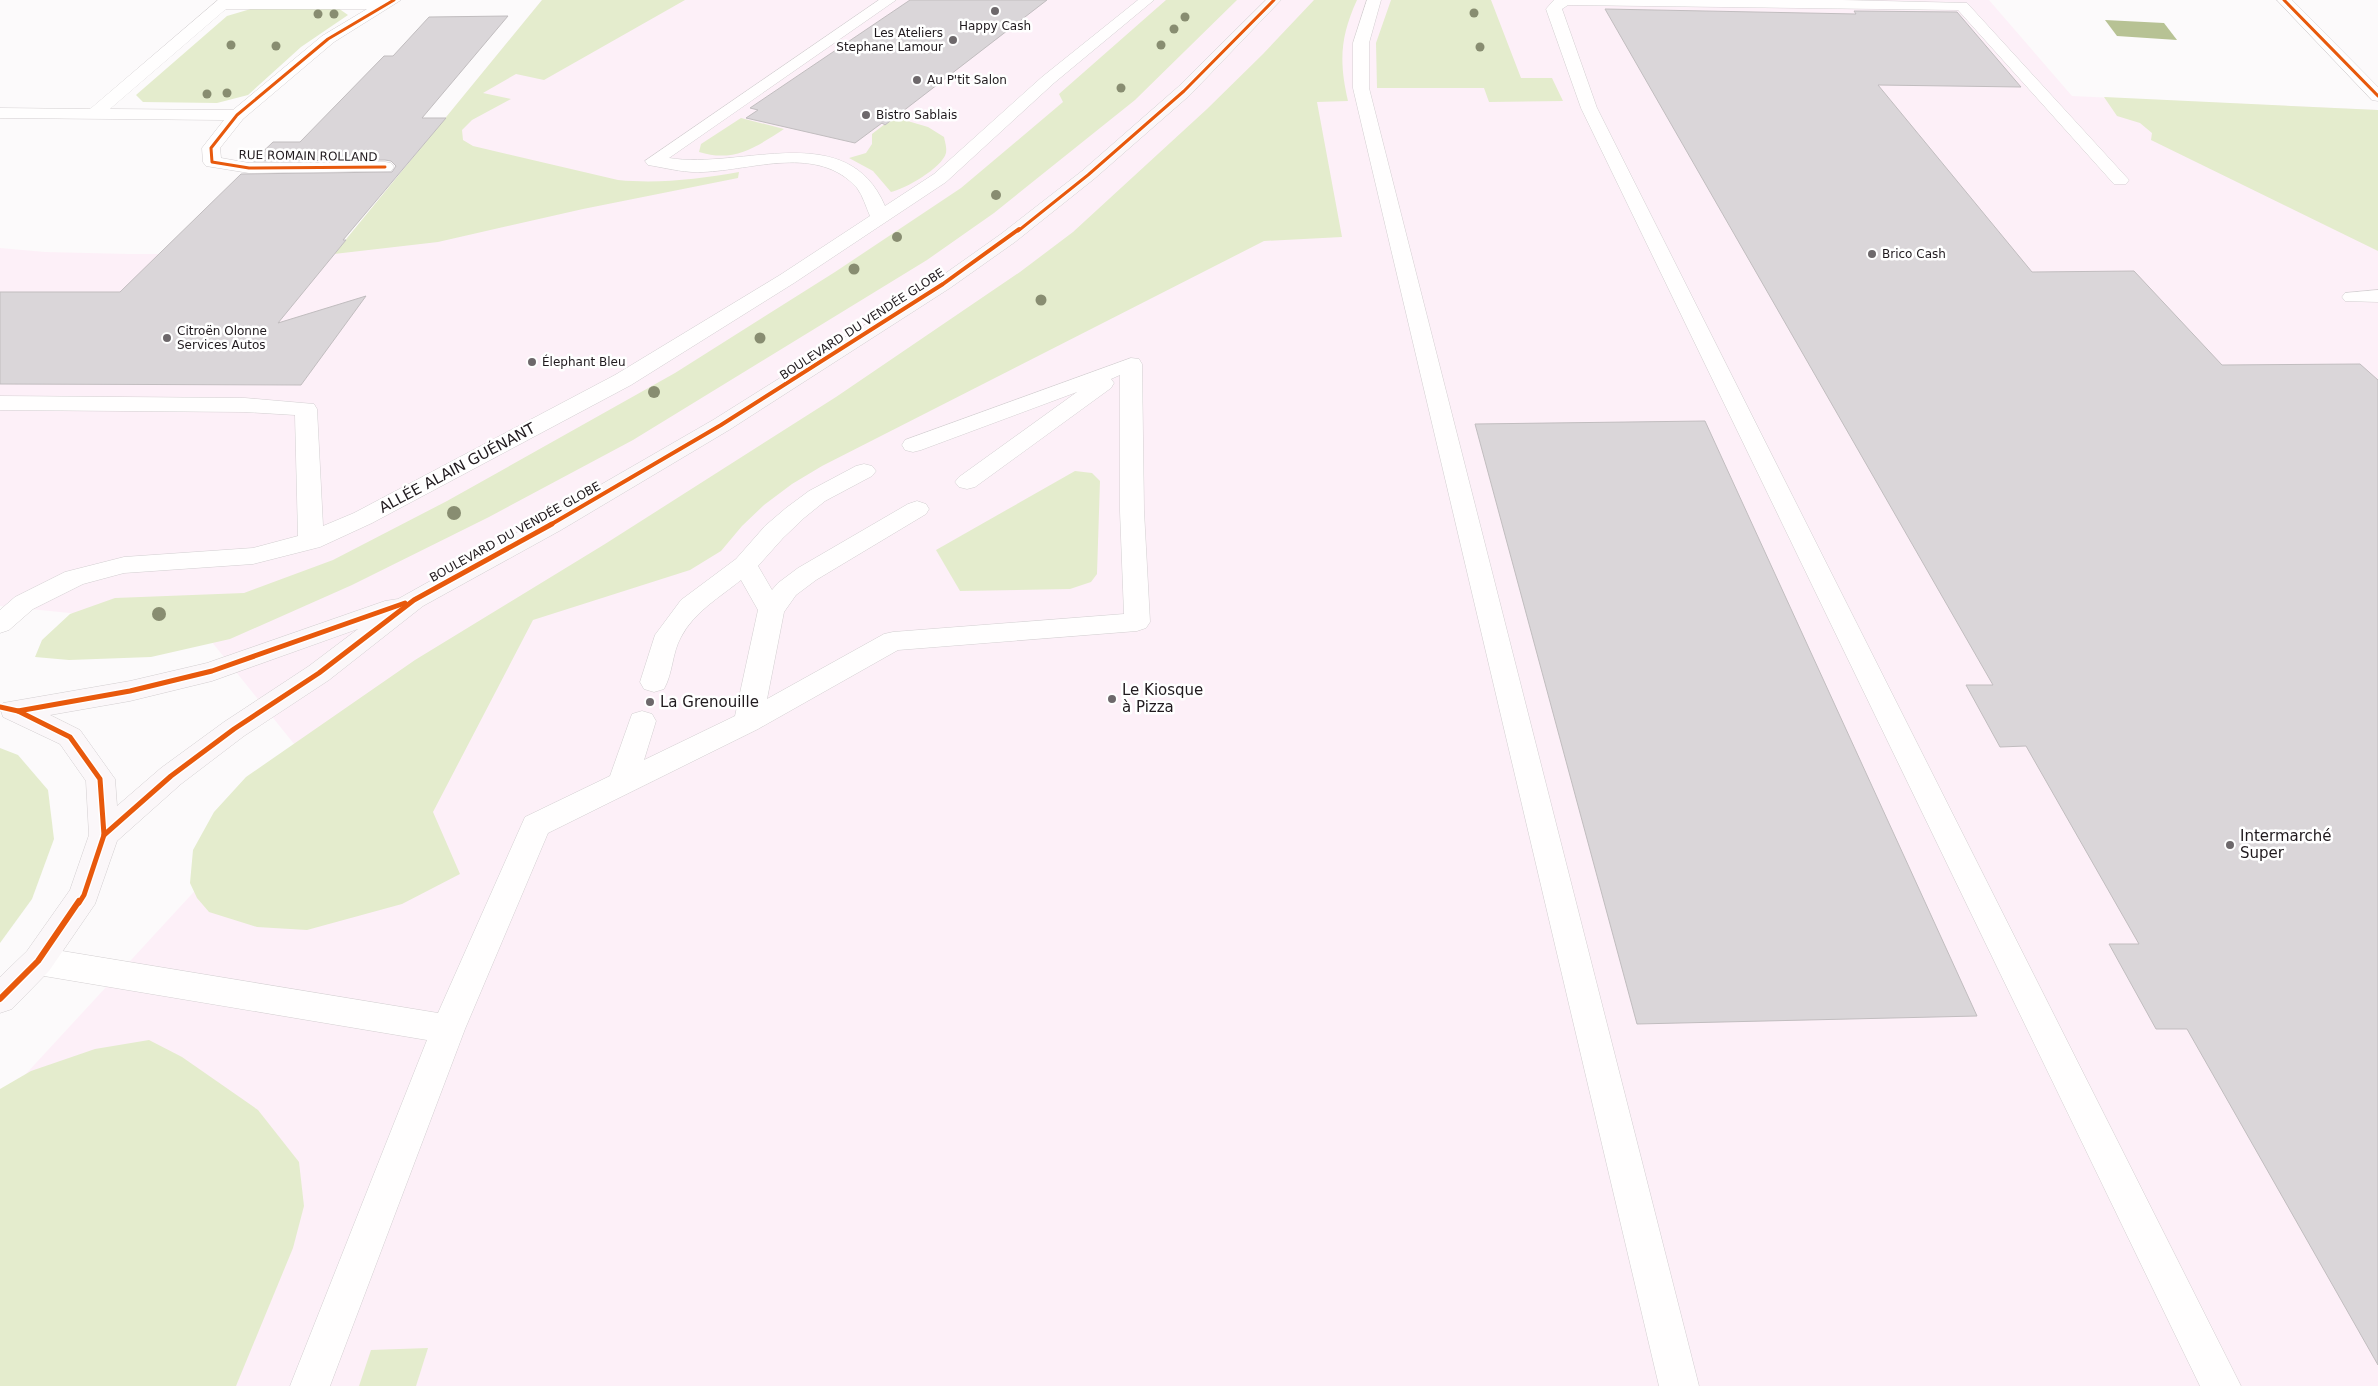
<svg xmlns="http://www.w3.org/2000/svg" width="2378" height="1386" font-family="'DejaVu Sans',sans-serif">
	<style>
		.built { fill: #fdf0f8 }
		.green { fill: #e4eccd }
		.water { fill: #b7c294 }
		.building { fill: #dad6d9; stroke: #c1bdbf }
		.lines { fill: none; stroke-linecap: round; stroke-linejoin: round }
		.service-casing { stroke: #d3cfd1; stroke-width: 1 }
		.minor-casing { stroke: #d3cfd1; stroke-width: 1 }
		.secondary-casing { stroke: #d3cfd1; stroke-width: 1 }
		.service { fill: #fffefe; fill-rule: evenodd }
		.minor { fill: #fffefe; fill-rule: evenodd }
		.secondary { fill: #fbf7f9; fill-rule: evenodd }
		.cycleway-far3-casing { stroke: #fff; stroke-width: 5 }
		.cycleway-far2-casing { stroke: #fff; stroke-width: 6 }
		.cycleway-far1-casing { stroke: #fff; stroke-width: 8 }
		.cycleway-casing { stroke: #fff; stroke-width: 9 }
		.cycleway-far3 { stroke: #e8590c; stroke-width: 3 }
		.cycleway-far2 { stroke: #e8590c; stroke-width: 4 }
		.cycleway-far1 { stroke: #e8590c; stroke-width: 5 }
		.cycleway { stroke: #e8590c; stroke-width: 6 }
		.tree { fill: #888d71 }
		.poi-dot { fill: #6d686b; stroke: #fff; stroke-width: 2 }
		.labels { text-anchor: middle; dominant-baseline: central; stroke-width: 5; stroke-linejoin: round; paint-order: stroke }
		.far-poi-label { font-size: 12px; fill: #201a1e; stroke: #fff; text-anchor: start }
		.far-street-label { font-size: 12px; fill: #201a1e; stroke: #fff }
		.street-label { font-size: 15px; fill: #201a1e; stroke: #fff }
		.poi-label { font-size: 15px; fill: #201a1e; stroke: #fff; text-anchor: start }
	</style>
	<rect width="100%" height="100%" fill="#fcfafb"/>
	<!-- built -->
	<polygon class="built" points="542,0 1989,0 2072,96 2378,110 2378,1386 0,1386 0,1102 311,765 199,626 0,606 0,248 45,252 130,254 334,254"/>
	<!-- green -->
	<g class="green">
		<path d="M542,0H685L544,80L516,74L483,93L511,99L472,120L462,130L463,140L473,146L618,180C659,184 699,179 739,172L738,178L583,209L438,242L334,254Z"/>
		<polygon points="1166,0 1237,0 1135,100 994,213 927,260 633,440 489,517 352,585 230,639 151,657 69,660 35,657 42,640 70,614 115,598 244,593 333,560 447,501 675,373 835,272 961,188 1063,102 1059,94"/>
		<path d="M1314,0H1357C1340,37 1339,62 1348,101L1317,102L1342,237L1264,241L822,466L792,484L764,505L742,526L721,551L690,570L533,620L433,812L460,874L402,904L307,930L257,927L209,912L197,898L190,883L193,850L214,812L246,777L415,660L605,544L836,397L1020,272L1073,232L1207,109L1263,54Z"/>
		<polygon points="1391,0 1491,0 1521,78 1552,78 1563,101 1489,102 1484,88 1377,88 1376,43"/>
		<polygon points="254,8 338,8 348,15 301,47 248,95 217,103 143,102 136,95 227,16"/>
		<polygon points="2104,97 2378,110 2378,251 2151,140 2152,133 2140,123 2117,116"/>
		<path d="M894,117L928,127L944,137C945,142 947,148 946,153C942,168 905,189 891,192L873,171L849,158L866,153L872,144V134Z"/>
		<path d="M741,118L784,129C756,147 734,163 699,152L701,144Z"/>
		<polygon points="1075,471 1092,473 1100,481 1097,574 1091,582 1070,589 960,591 936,550"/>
		<polygon points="0,748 18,755 48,790 54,839 32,899 0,943"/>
		<polygon points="149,1040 182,1057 258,1110 299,1162 304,1206 293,1248 236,1386 0,1386 0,1089 31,1071 95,1049"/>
		<polygon points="428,1348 416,1386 359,1386 371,1350"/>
	</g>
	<!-- water -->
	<polygon class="water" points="2105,20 2164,23 2177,40 2117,36"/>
	<!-- building -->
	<g class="building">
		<polygon points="910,0 1047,0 885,125 882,123 855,143 746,118 758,110 750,108"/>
		<polygon points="1605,9 1856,14 1854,11 1957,12 2021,87 1878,85 2032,272 2134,271 2222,365 2360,364 2378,380 2378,1365 2187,1029 2156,1029 2109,944 2139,944 2026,746 2000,747 1966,685 1993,685"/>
		<polygon points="508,16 422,118 446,118 343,240 346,240 278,323 366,296 301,385 0,384 0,292 120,292 241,174 392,172 396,166 391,161 385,160 253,161 273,142 300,142 384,56 393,56 429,17"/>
		<polygon points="1705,421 1909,867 1977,1016 1637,1024 1475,424"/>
	</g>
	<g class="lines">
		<defs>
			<g id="service">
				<path d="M879,0H896L669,158C741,170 847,117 885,206L934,174L1042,77L1138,0H1154L1054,83L946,182L794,283L631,385L372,523L320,547L253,564L124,573L83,584L33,609L9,630L0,633V610L15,597L65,572L124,557L253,548L298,536L295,415L245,412L0,410V396L245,398L314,404L317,409L323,526L354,513L615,375L780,275L870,216C866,207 863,196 857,188C818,144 753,170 703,172C687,173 670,169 654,166L648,165L645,161Z"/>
				<polygon points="1367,0 1381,0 1369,43 1369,88 1699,1386 1659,1386 1353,88 1353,43"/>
				<polygon points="1842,0 1967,3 2129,180 2126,184 2114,184 1958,10 1568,5 1562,9 1597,108 2241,1386 2200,1386 1581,108 1546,9 1554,0"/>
				<polygon points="2378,290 2378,302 2345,301 2342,297 2345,293"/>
				<path d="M1131,358L1139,359L1142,364L1144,511L1150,622L1146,628L1137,631L898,650L758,729L548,833L465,1029L330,1386H290L427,1040L38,975L27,971L22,961L27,951L38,947L438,1013L525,817L610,776L632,714L642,711L652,714L656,721L644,760L735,716L758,610L741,580C720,597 694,612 681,637C672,653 673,673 664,689L654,692L644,689L640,682L655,635L681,600L736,559L765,526L786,508L809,491L856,466L864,464L872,466L876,471L872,476L825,501L804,518L783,538L758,566L772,590L778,583L798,568L908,504L917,501L926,504L929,509L926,514L816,580L796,595L784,612L767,699L884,634L893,632L1124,614L1120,511V375L1111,379L1114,383L1111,388L975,487L967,489L959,487L955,482L959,477L1077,392L921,450L913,452L905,450L902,445L905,440Z"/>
			</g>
			<g id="minor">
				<path d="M218,0H401L334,42L243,119L220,148L221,158L249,163L385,162L391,163L394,167L391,171L249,173L206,166L203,162L202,148L224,120L0,118V108L90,109ZM226,9H367L322,36L233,110L110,109Z"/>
				<polygon points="2277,0 2292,0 2378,87 2378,101 2372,100"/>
			</g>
			<path id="secondary" d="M1266,0H1281L1190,95L1094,179L1015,242L950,288L729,430L561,530L423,606L329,680L244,736L181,784L117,841L95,904L49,971L12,1009L0,1013V977L27,951L70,890L89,835L86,781L60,744L3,717L0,708L3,703L130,681L207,663L385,601L398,599L543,518L713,420L936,280L1001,234L1082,171L1178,87ZM358,629L309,666L224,722L161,768L117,806L115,779L80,730L50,715L130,701L212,681Z"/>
		</defs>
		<!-- service casing -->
		<use href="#service" class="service-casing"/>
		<!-- minor casing -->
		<use href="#minor" class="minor-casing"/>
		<!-- secondary casing -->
		<use href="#secondary" class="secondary-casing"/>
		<!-- service -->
		<use href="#service" class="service"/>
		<!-- minor -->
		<use href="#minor" class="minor"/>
		<!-- secondary -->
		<use href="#secondary" class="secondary"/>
		<defs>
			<g id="cycleway-far3">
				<polyline points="2284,0 2378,96"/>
				<polyline points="385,167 249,168 212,162 211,148 237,115 328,39 394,0"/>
				<polyline points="1018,231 1088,175 1184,91 1274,0"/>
			</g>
			<polyline id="cycleway-far2" points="550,525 721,425 943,284 1019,229"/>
			<g id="cycleway-far1">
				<polyline points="0,707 18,711 70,737 100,779 104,835 84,895 79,903"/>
				<polyline points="18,711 130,691 212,671 405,603"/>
				<polyline points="104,835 171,776 234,729 319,673 414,600 552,524"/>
			</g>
			<polyline id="cycleway" points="0,999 38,961 79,901"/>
		</defs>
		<!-- cycleway-far3 casing -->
		<use href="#cycleway-far3" class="cycleway-far3-casing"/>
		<!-- cycleway-far2 casing -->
		<use href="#cycleway-far2" class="cycleway-far2-casing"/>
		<!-- cycleway-far1 casing -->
		<use href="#cycleway-far1" class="cycleway-far1-casing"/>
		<!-- cycleway casing -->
		<use href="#cycleway" class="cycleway-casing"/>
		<!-- cycleway-far3 -->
		<use href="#cycleway-far3" class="cycleway-far3"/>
		<!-- cycleway-far2 -->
		<use href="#cycleway-far2" class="cycleway-far2"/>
		<!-- cycleway-far1 -->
		<use href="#cycleway-far1" class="cycleway-far1"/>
		<!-- cycleway -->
		<use href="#cycleway" class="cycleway"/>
	</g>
	<!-- trees -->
	<g class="tree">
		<circle cx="1474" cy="13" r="4.5"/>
		<circle cx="318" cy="14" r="4.5"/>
		<circle cx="334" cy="14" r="4.5"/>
		<circle cx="1185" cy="17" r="4.5"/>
		<circle cx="1174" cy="29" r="4.5"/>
		<circle cx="231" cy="45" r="4.5"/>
		<circle cx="1161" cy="45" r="4.5"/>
		<circle cx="276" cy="46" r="4.5"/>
		<circle cx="1480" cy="47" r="4.5"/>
		<circle cx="1121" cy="88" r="4.5"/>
		<circle cx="227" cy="93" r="4.5"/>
		<circle cx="207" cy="94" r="4.5"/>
		<circle cx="996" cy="195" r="5"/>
		<circle cx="897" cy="237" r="5"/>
		<circle cx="854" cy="269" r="5.5"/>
		<circle cx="1041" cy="300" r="5.5"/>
		<circle cx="760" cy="338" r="5.5"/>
		<circle cx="654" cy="392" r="6"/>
		<circle cx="454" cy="513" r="7"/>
		<circle cx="159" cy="614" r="7"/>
	</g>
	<!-- markers -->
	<g class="poi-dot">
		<circle cx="995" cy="11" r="5"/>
		<circle cx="953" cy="40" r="5"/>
		<circle cx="917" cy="80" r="5"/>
		<circle cx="866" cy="115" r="5"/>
		<circle cx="1872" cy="254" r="5"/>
		<circle cx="167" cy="338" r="5"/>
		<circle cx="532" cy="362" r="5"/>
		<circle cx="1112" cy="699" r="5"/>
		<circle cx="650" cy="702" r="5"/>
		<circle cx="2230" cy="845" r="5"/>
	</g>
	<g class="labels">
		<!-- far-poi labels -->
		<g class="far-poi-label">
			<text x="995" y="26" text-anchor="middle">Happy Cash</text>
			<text x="943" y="33" text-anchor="end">Les Ateliers<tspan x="943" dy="14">Stephane Lamour</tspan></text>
			<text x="927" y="80">Au P'tit Salon</text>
			<text x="876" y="115">Bistro Sablais</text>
			<text x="1882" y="254">Brico Cash</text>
			<text x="177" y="331">Citroën Olonne<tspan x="177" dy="14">Services Autos</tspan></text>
			<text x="542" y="362">Élephant Bleu</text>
		</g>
		<!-- far-street labels -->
		<g class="far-street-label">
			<text transform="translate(308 156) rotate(1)">RUE ROMAIN ROLLAND</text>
			<text transform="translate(862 324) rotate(-33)">BOULEVARD DU VENDÉE GLOBE</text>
			<text transform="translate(515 532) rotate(-29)">BOULEVARD DU VENDÉE GLOBE</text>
		</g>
		<!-- street labels -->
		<g class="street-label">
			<text transform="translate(457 468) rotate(-28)">ALLÉE ALAIN GUÉNANT</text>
		</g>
		<!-- poi labels -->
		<g class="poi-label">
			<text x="1122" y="690">Le Kiosque<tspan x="1122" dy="17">à Pizza</tspan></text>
			<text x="660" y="702">La Grenouille</text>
			<text x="2240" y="836">Intermarché<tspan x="2240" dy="17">Super</tspan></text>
		</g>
	</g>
</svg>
